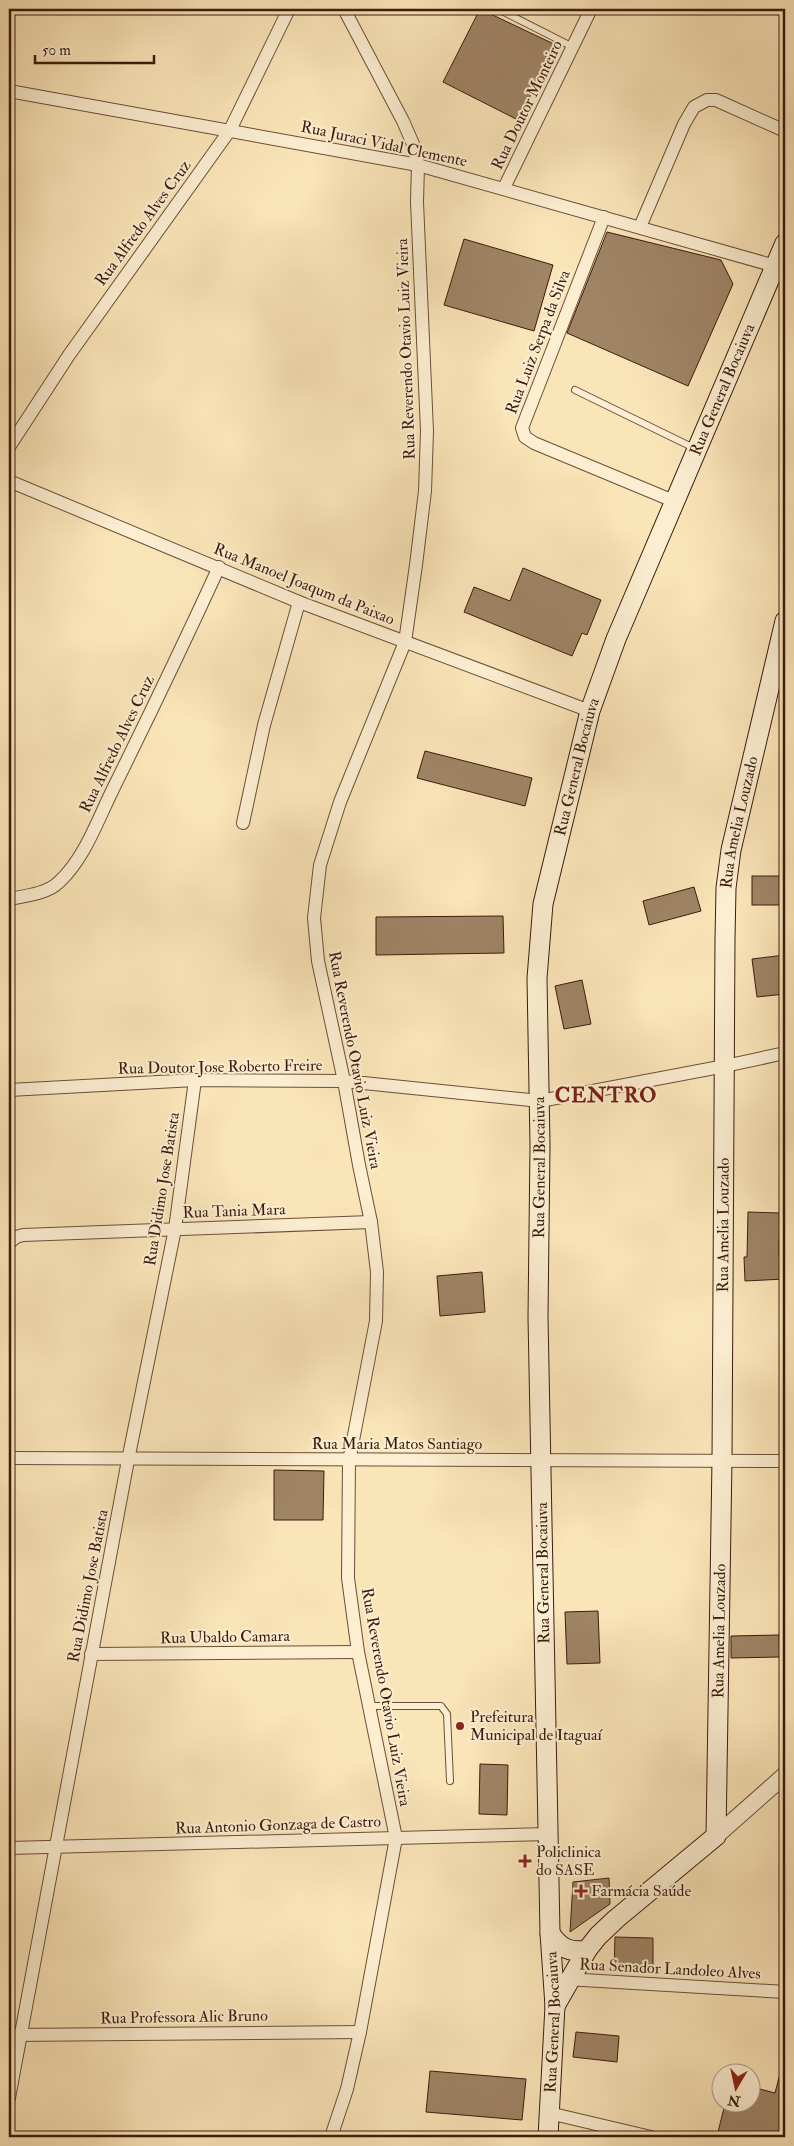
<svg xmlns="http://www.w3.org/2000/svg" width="794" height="2146" font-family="'IM FELL Double Pica',serif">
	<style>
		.building { fill: #9f8466; stroke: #3c1b0e }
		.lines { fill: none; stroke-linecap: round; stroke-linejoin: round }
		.service-casing { stroke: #6c4e38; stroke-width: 8 }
		.minor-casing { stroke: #6c4e38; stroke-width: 14 }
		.tertiary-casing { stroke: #6c4e38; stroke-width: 18 }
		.secondary-casing { stroke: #3c1b0e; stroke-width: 21 }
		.service { stroke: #fceed1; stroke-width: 6 }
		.minor { stroke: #fceed1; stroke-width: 12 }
		.tertiary { stroke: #fceed1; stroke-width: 16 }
		.secondary { stroke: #fceed1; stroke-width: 19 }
		.poi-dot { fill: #8f2418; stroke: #fceed1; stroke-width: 2 }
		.labels { text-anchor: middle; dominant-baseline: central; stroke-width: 4; stroke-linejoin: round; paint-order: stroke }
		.street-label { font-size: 16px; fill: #3c1b0e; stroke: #fceed1 }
		.poi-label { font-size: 16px; fill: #3c1b0e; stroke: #fceed1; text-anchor: start }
		.district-label { font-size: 21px; font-weight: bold; letter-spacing: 1px; fill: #7a1f14; stroke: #fceed1 }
	</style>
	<rect width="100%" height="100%" fill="#fae5b8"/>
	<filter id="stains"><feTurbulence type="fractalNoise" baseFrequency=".004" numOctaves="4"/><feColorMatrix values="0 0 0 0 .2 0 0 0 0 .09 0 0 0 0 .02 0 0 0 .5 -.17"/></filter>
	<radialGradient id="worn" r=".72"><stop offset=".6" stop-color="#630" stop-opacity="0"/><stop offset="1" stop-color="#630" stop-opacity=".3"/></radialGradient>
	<!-- building -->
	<g class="building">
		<polygon points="480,9 556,45 518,120 443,82"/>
		<polygon points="607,232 721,260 733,284 688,386 567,333"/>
		<polygon points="464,239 553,265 534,331 444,305"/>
		<polygon points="523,568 601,600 587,635 582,633 572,656 464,612 474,587 510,601"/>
		<polygon points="425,751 532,778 525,806 417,778"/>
		<rect x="752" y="876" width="33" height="29"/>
		<polygon points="694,887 701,911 649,925 643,901"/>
		<polygon points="503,916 504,953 376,955 376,917"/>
		<polygon points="785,955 785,994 757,997 752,959"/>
		<polygon points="582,980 591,1024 564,1029 555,986"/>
		<polygon points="748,1212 780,1213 779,1255 785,1255 785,1279 745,1281 744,1257 747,1257"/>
		<polygon points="482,1272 485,1312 440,1316 437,1276"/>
		<polygon points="274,1470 324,1471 323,1520 274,1520"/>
		<polygon points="598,1611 600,1663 567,1664 565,1612"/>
		<polygon points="779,1635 780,1657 731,1658 731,1636"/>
		<polygon points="480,1764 508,1765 507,1815 479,1814"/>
		<polygon points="609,1878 610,1904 570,1932 573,1882"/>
		<polygon points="615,1937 653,1938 653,1973 614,1971"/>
		<polygon points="576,2032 619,2036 617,2062 573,2057"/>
		<polygon points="781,2070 785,2070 785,2137 738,2137 718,2132 725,2104 752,2104 752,2087 775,2093"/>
		<polygon points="430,2071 526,2079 522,2120 426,2112"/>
	</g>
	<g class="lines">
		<defs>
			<g id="service">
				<polyline points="498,9 573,47"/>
				<polyline points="575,390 694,448"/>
				<polyline points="369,1706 441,1706 447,1714 450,1781"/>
			</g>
			<g id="minor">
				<polyline points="9,91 418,165 775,266"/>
				<polyline points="504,188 591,9"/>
				<polyline points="604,217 522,428 525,437 534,443 676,502"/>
				<polyline points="640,227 684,124 694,107 707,100 716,100 785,131"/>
				<polyline points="9,447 69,355 230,130 289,9"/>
				<polyline points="9,481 299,602 590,711"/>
				<polyline points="243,823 264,725 299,602"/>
				<path d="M9,899C24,896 47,894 59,882C85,858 98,819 114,787C150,714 185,641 219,567"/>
				<polyline points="9,1090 195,1080 344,1081 540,1101 725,1066 785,1053"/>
				<polyline points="9,1243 16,1237 23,1235 371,1222"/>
				<polyline points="9,1458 785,1461"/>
				<polyline points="91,1654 358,1652"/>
				<polyline points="9,1848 548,1834"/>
				<polyline points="566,1979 785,1992"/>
				<polyline points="9,2035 360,2032"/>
				<polyline points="9,2098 128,1460 175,1229 195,1080"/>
				<polyline points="549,2113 651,2137"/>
				<polyline points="331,2137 347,2089 360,2032 396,1838 358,1652 348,1578 349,1461 376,1321 377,1272 371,1222 359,1165 344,1081 318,961 314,918 320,865 340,802 405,642 416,565 425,491 427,431 417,202 418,165 413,144 403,121 344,9"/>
			</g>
			<polyline id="tertiary" points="716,1836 785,1775"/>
			<g id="secondary">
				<path d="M550,1933C559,1948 570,1953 587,1950"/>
				<path id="s1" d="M555,2006L587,1950L598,1936L616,1919L716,1836L722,1460L725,939L726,888L731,850L785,621"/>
				<path id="s2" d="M548,2137L555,2006L550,1933L538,1317L540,1145L537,978L543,904L590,711L616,639L785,243"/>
			</g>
		</defs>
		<!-- service casing -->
		<use href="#service" class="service-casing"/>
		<!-- minor casing -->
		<use href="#minor" class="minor-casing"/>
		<!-- tertiary casing -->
		<use href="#tertiary" class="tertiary-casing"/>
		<!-- secondary casing -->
		<use href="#secondary" class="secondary-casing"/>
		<!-- service -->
		<use href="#service" class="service"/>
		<!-- minor -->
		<use href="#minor" class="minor"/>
		<!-- tertiary -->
		<use href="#tertiary" class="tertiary"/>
		<!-- secondary -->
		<use href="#secondary" class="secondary"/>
	</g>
	<!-- markers -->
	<g class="poi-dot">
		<circle cx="460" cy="1726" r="5"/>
		<path d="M522.5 1853.5h5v5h5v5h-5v5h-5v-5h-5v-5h5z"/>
		<path d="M578.5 1883.5h5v5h5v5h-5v5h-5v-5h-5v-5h5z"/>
	</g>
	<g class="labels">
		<!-- street labels -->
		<g class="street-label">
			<text transform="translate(527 105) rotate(-64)">Rua Doutor Monteiro</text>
			<text transform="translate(384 144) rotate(12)">Rua Juraci Vidal Clemente</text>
			<text transform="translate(143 223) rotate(-54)">Rua Alfredo Alves Cruz</text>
			<text transform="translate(538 342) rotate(-69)">Rua Luiz Serpa da Silva</text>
			<text transform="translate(406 349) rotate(-92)">Rua Reverendo Otavio Luiz Vieira</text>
			<text stroke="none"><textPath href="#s2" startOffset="1780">Rua General Bocaiuva</textPath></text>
			<text transform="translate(304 584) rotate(22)">Rua Manoel Joaqum da Paixao</text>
			<text transform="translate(117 744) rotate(-64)">Rua Alfredo Alves Cruz</text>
			<text stroke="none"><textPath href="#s2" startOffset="1375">Rua General Bocaiuva</textPath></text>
			<text stroke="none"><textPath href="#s1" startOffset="1252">Rua Amelia Louzado</textPath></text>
			<text transform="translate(355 1060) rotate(79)">Rua Reverendo Otavio Luiz Vieira</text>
			<text transform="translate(220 1067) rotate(-1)">Rua Doutor Jose Roberto Freire</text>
			<text stroke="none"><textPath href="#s2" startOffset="970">Rua General Bocaiuva</textPath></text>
			<text transform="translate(162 1189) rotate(-81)">Rua Didimo Jose Batista</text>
			<text transform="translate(234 1211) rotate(-2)">Rua Tania Mara</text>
			<text stroke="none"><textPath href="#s1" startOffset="848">Rua Amelia Louzado</textPath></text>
			<text x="397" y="1444">Rua Maria Matos Santiago</text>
			<text transform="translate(543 1573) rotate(-91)">Rua General Bocaiuva</text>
			<text transform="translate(88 1586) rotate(-79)">Rua Didimo Jose Batista</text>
			<text stroke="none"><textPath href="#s1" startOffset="442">Rua Amelia Louzado</textPath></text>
			<text transform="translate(225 1637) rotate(-1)">Rua Ubaldo Camara</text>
			<text transform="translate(386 1697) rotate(80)">Rua Reverendo Otavio Luiz Vieira</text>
			<text transform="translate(278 1825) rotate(-2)">Rua Antonio Gonzaga de Castro</text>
			<text transform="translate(670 1969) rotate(3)">Rua Senador Landoleo Alves</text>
			<text transform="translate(184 2017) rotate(-1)">Rua Professora Alic Bruno</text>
			<text stroke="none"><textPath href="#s2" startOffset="115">Rua General Bocaiuva</textPath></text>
		</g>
		<!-- poi labels -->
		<g class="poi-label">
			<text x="470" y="1717">Prefeitura<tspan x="470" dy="18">Municipal de Itaguaí</tspan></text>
			<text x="536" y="1852">Policlinica<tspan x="536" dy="18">do SASE</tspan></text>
			<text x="591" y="1891">Farmácia Saúde</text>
		</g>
		<!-- district labels -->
		<g class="district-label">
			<text x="606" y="1095">CENTRO</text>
		</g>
	</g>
	<!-- margin -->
	<rect width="794" height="2146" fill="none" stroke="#fae5b8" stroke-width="30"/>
	<rect x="10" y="10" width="774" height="2126" fill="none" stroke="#3c1b0e" stroke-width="2.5"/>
	<rect x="15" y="15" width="764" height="2116" fill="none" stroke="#3c1b0e"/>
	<!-- north arrow -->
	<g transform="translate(736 2088) rotate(189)"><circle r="24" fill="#fceed1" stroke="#af9a83"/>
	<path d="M0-4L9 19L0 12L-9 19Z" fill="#8f2418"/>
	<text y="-8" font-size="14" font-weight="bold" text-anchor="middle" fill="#3c1b0e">N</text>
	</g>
	<!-- scale -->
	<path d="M35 55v8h119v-8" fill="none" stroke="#3c1b0e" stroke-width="2.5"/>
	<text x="42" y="55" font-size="15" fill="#3c1b0e" stroke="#fceed1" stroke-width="4" paint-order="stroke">50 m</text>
	<rect width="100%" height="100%" filter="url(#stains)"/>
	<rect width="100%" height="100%" fill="url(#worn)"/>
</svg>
